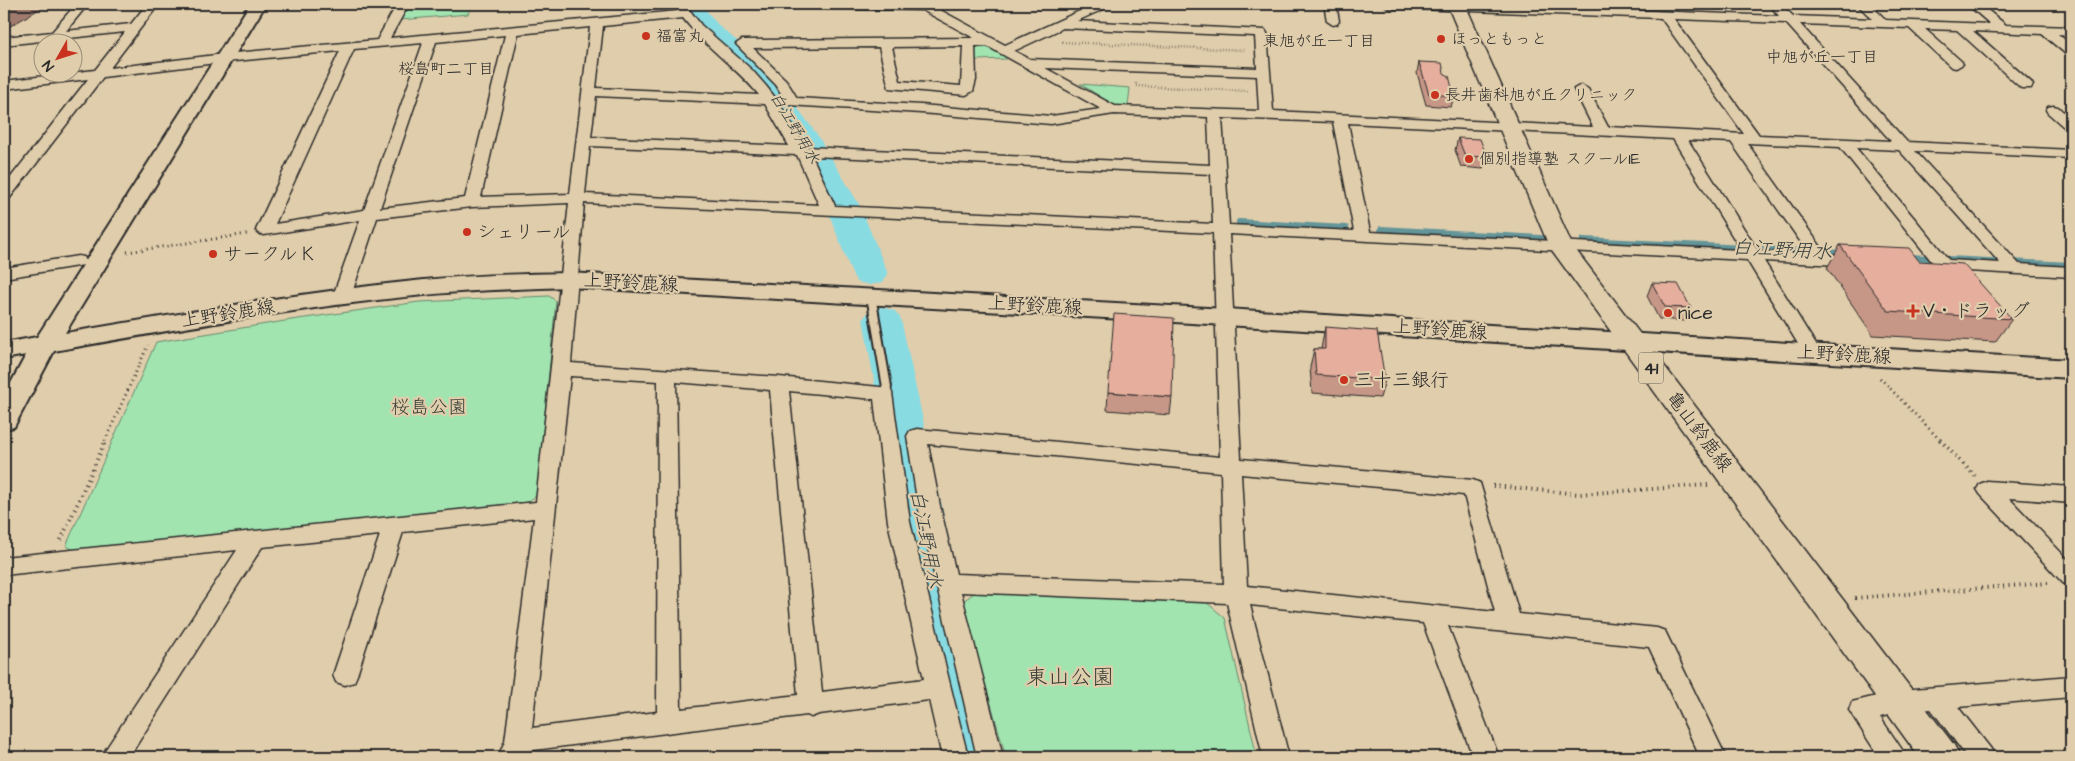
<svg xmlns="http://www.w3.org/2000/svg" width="2075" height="761" font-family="'Architects Daughter','Klee One',sans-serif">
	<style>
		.green { fill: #a1e4af; stroke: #66886d }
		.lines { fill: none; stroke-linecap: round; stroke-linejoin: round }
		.stream { stroke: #639599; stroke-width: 6 }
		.river { fill: #89dbe2; fill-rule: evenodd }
		.lane-casing { stroke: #2b2b2b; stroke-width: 12 }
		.street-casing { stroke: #2b2b2b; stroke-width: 3 }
		.secondary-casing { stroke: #2b2b2b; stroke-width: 4 }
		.primary-casing { stroke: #2b2b2b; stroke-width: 3 }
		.path-far2 { stroke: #2b2b2b; stroke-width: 2.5; stroke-dasharray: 0.5 2.5; stroke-linecap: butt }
		.path-far1 { stroke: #2b2b2b; stroke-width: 3; stroke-dasharray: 1 4; stroke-linecap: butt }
		.path { stroke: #2b2b2b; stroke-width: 4; stroke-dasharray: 1 4.5; stroke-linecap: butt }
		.lane { stroke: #e0cdab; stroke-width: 8 }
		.street { fill: #e0cdab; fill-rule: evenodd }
		.secondary { fill: #e0cdab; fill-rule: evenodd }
		.primary { fill: #e0cdab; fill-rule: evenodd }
		.wall { fill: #c69687; stroke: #2b2b2b }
		.shaded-wall { fill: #a17a6e; stroke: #2b2b2b }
		.building { fill: #e6ae9d; stroke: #2b2b2b }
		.poi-dot { fill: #c8321e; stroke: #e0cdab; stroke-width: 2 }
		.labels { text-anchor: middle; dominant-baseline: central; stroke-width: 4.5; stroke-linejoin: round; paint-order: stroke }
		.far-poi-label { font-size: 16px; fill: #2b2b2b; stroke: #e0cdab; text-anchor: start }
		.far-neighbourhood-label { font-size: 16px; fill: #2b2b2b; stroke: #e0cdab }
		.far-water-label { font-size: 16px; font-style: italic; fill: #343d3d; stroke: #e0cdab }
		.shield { fill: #e0cdab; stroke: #615c51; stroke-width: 1 }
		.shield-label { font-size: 18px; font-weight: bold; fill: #2b2b2b }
		.poi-label { font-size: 19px; fill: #2b2b2b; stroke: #e0cdab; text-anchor: start }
		.street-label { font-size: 19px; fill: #2b2b2b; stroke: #e0cdab }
		.park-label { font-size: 19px; fill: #373e38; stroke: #e0cdab }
		.water-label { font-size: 20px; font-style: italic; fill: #343d3d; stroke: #e0cdab }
		.near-park-label { font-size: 22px; fill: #373e38; stroke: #e0cdab }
	</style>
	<rect width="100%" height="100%" fill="#e0cdab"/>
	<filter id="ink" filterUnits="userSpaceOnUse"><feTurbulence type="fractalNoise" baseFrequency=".02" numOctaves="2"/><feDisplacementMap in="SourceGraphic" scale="10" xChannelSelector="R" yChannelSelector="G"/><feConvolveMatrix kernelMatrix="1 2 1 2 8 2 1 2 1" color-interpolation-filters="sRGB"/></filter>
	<g filter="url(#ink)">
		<!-- green -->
		<g class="green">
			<polygon points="408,4 472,4 468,14 400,20"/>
			<polygon points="990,47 1008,57 1007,59 976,60 975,48"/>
			<polygon points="1080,84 1130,88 1128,106 1114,105"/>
			<polygon points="549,296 556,301 537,495 528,502 77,551 66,546 156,342 291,320 419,302"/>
			<polygon points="974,593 1206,602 1225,618 1257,757 1006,757 962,602"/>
		</g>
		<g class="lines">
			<!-- stream -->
			<g class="stream">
				<polyline points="1239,222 1346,228"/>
				<polyline points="1381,229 1541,238"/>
				<polyline points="1583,240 1845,253"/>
				<polyline points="1908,257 2071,265"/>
			</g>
			<!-- river -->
			<g class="river">
				<polygon points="675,4 701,4 719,26 768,67 818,136 860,206 888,274 883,282 870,285 857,282 852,274 826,206 792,143 758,92 748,79 701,38"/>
				<polygon points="882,307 895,311 901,319 969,631 1003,757 949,757 919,631 863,319 869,311"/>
			</g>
			<defs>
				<polyline id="lane" points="871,296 887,387 883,393"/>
				<g id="street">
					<path d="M76,4H88L66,31L131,24L147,4H159L110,68L224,54L377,40L397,4H409L390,38L678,11L675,4H685L701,25L752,70L766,86L777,100L806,147L1210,165L1208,117L1114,114L1051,124L921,113L788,105L776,85L736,44L742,40L974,38L922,10L802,8L796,4H929L1005,45L1095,4H1110L1108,7L1077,21L1265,30L1267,33L1273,111L1593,127L1574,89L1581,85L1588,89L1608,127L1744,134L1661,18L1389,8L1383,4H1474L1779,16L1769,4H1781L1793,16L1872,19L1858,5L1870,4L1886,20L1990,24L1967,4H1980L2006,25L2071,27V35L2058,34L2071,45V55L2066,54L2042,34L1973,31L2031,82L2033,85L2031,88H2021L1957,30L1925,29L1961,61L1963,64L1956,68L1951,67L1909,28L1800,24L1907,142L2071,150V158L1915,151L2019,264L2071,267V277L1934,269L1932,265L1933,263L1840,147L1747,143L1826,254L1864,257L1866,261L1864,265L1858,266L1764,261L1821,353L1818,357L1812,359L1806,357L1747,260L1229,234L1241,459L1473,480L1480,483L1519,614L1657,628L1665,631L1726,757H1700L1649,647L1448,626L1499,757H1473L1423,623L1250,605L1289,757H1263L1227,603L961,592L1003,757H977L918,506L907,436L910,431L917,429L1220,457L1213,233L584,203L571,363L779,377L890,388L892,393L910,522L968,757H942L929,700L819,714L811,717L807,715L526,751L524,757H498L505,741L534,518L403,532L357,675L354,682L345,685L336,682L333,675L380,535L262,547L129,757H102L106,749L237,550L4,575V557L536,502L569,203L472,207L377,218L351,296L348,300L342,301L336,300L333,296L360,220L264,235L258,233L256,230L340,51L224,62L103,77L9,199L4,201V186L88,79L4,89V81L95,70L125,32L4,45V37L52,32ZM683,18C705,47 736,67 759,95L596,88L603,26ZM1674,19L1786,23L1891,141L1759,135ZM590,27L570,194L481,197L518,34ZM1063,28L1255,36L1257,68L1030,59L1014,51ZM505,35L465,198L380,208L436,42ZM423,43L364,210L275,224L354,49ZM963,46L961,86L900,81L892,47ZM975,46H987L1101,109L1051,116L921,105L797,98L786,80L753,48L879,47L889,88L966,95L973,91L976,80ZM1045,68L1257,76L1259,111L1115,106ZM596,96L765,104L789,146L591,137ZM1222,118L1333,122L1354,231L1229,225ZM1348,123L1673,139L1741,250L1370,232ZM1688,140L1731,142L1809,254L1758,251ZM590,146L797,155L819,205L585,194ZM1856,148L1899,150L2000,263L1949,260ZM812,156L1211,174L1213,224L835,206ZM570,376L658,381L657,712L532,728ZM676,382L770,390L798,695L681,709ZM789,391L874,399L888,522L924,679L822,692ZM928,444L1221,472L1224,584L956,574L940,506ZM1241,474L1464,495L1495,612L1247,586Z"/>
					<polygon points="1324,4 1336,4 1339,21 1337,24 1333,25 1327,21"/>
					<polygon points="2053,106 2058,107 2071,119 2071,130 2066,129 2048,113 2046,110 2048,107"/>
					<polygon points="78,256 84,257 86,261 84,265 4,278 4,268"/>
					<polygon points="1987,481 2071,487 2071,503 2009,498 2071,563 2071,586 2063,583 1980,494 1977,489 1980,484"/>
					<polygon points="2071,676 2071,697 1958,707 1991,749 1995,757 1967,757 1931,709 1901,712 1880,717 1907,757 1879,757 1849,710 1852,702 1901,690"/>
				</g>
				<path id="secondary" d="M250,4H266L65,333C184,313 304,292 424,280C472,275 520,274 568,273L1226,309L2071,360V378L1226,325L568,287C520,289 472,290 424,295C300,307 177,329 54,351L14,427L4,429V396L26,355L4,359V343L37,337Z"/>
				<polygon id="primary" points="1447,4 1465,4 1572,245 1954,745 1960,757 1919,757 1549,246"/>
			</defs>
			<!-- lane casing -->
			<use href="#lane" class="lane-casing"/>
			<!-- street casing -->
			<use href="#street" class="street-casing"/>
			<!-- secondary casing -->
			<use href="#secondary" class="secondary-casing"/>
			<!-- primary casing -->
			<use href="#primary" class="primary-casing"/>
			<!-- path-far2 -->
			<g class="path-far2">
				<polyline points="1062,42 1245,50"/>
				<polyline points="1136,83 1136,86 1248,91"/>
			</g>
			<!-- path-far1 -->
			<g class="path-far1">
				<polyline points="127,252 247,234"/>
				<polyline points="1880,378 1941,441"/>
				<polyline points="105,441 148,345"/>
			</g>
			<!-- path -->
			<g class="path">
				<polyline points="1940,440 1975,476"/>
				<polyline points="1493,486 1580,494 1708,485"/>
				<polyline points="61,540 106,440"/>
				<polyline points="1855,598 2048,583"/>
			</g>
			<!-- lane -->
			<use href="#lane" class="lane"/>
			<!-- street -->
			<use href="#street" class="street"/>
			<!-- secondary -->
			<use href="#secondary" class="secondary"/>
			<!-- primary -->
			<use href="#primary" class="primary"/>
		</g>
		<!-- wall -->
		<g class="wall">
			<polygon points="1419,62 1444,73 1454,96 1451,107 1426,105 1417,73"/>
			<polygon points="1458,138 1487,157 1483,169 1461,167 1455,150"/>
			<polygon points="1840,245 1919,261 2012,319 1995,342 1873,335 1827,268"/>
			<polygon points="1652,283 1691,308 1685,321 1659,319 1647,296"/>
			<polygon points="1325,327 1385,380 1380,398 1312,393 1310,367 1314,349 1321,349"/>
			<polygon points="1108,392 1172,397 1170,415 1107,410"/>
		</g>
		<!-- shaded-wall -->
		<polygon class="shaded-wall" points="13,4 48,4 7,28 4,24 4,9"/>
		<!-- building -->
		<g class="building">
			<polygon points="4,4 13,4 4,9"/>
			<polygon points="1419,62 1442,63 1444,73 1449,76 1454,96 1429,94"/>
			<polygon points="1458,138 1480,139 1487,157 1465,156"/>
			<polygon points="1840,245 1909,248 1919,261 1963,264 2012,319 1888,311"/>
			<polygon points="1652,283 1678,284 1691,308 1665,307"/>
			<polygon points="1114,314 1174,318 1172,397 1108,392"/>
			<polygon points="1325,327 1377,331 1385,380 1316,375 1314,349 1325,349"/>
		</g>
	</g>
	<!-- markers -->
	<g class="poi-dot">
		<circle cx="646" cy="36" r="5"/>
		<circle cx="1441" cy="39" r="5"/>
		<circle cx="1435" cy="95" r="5"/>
		<circle cx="1469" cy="159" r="5"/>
		<circle cx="467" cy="232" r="5"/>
		<circle cx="213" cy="254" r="5"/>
		<path d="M1910.5 303.5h5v5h5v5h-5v5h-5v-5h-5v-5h5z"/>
		<circle cx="1668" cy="313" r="5"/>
		<circle cx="1344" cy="380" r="5"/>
	</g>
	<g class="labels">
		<!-- far-poi labels -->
		<g class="far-poi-label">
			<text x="656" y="36">福富丸</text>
			<text x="1451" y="39">ほっともっと</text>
			<text x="1445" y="95">長井歯科旭が丘クリニック</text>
			<text x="1479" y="159">個別指導塾 スクールIE</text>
		</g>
		<!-- far-neighbourhood labels -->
		<g class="far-neighbourhood-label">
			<text x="1319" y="41">東旭が丘一丁目</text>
			<text x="1822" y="57">中旭が丘一丁目</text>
			<text x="446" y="69">桜島町二丁目</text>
		</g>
		<!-- far-water labels -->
		<g class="far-water-label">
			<text transform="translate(795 128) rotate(59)">白江野用水</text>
		</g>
		<!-- shield labels -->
		<rect class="shield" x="1638.5" y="352.5" width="25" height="31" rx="4"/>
		<g class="shield-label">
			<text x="1651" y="368">41</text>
		</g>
		<!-- poi labels -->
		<g class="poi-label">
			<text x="477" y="232">シェリール</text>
			<text x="223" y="254">サークルＫ</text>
			<text x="1923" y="311">V・ドラッグ</text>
			<text x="1678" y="313">nice</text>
			<text x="1354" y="380">三十三銀行</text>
		</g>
		<!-- street labels -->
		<g class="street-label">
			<text transform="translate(631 283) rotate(3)">上野鈴鹿線</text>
			<text transform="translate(1035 306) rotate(3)">上野鈴鹿線</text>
			<text transform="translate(228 314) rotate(-9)">上野鈴鹿線</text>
			<text transform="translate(1440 330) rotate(4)">上野鈴鹿線</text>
			<text transform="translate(1844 355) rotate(3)">上野鈴鹿線</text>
			<text transform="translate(1699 432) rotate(53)">亀山鈴鹿線</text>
		</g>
		<!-- park labels -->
		<g class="park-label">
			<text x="429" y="407">桜島公園</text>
		</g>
		<!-- water labels -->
		<g class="water-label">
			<text transform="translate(1782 250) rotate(3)">白江野用水</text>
			<text transform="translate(926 539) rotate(79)">白江野用水</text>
		</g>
		<!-- near-park labels -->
		<g class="near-park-label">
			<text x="1070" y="677">東山公園</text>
		</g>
	</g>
	<!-- margin -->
	<rect width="2075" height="761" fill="none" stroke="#e0cdab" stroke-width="20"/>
	<rect x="10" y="10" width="2055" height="741" fill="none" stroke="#2b2b2b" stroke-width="2" filter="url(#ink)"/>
	<!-- north arrow -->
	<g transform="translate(58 58) rotate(231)"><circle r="24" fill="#e0cdab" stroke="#988c78"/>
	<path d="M0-4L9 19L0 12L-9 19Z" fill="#c8321e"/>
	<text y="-8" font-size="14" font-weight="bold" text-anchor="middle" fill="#2b2b2b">N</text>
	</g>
</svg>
